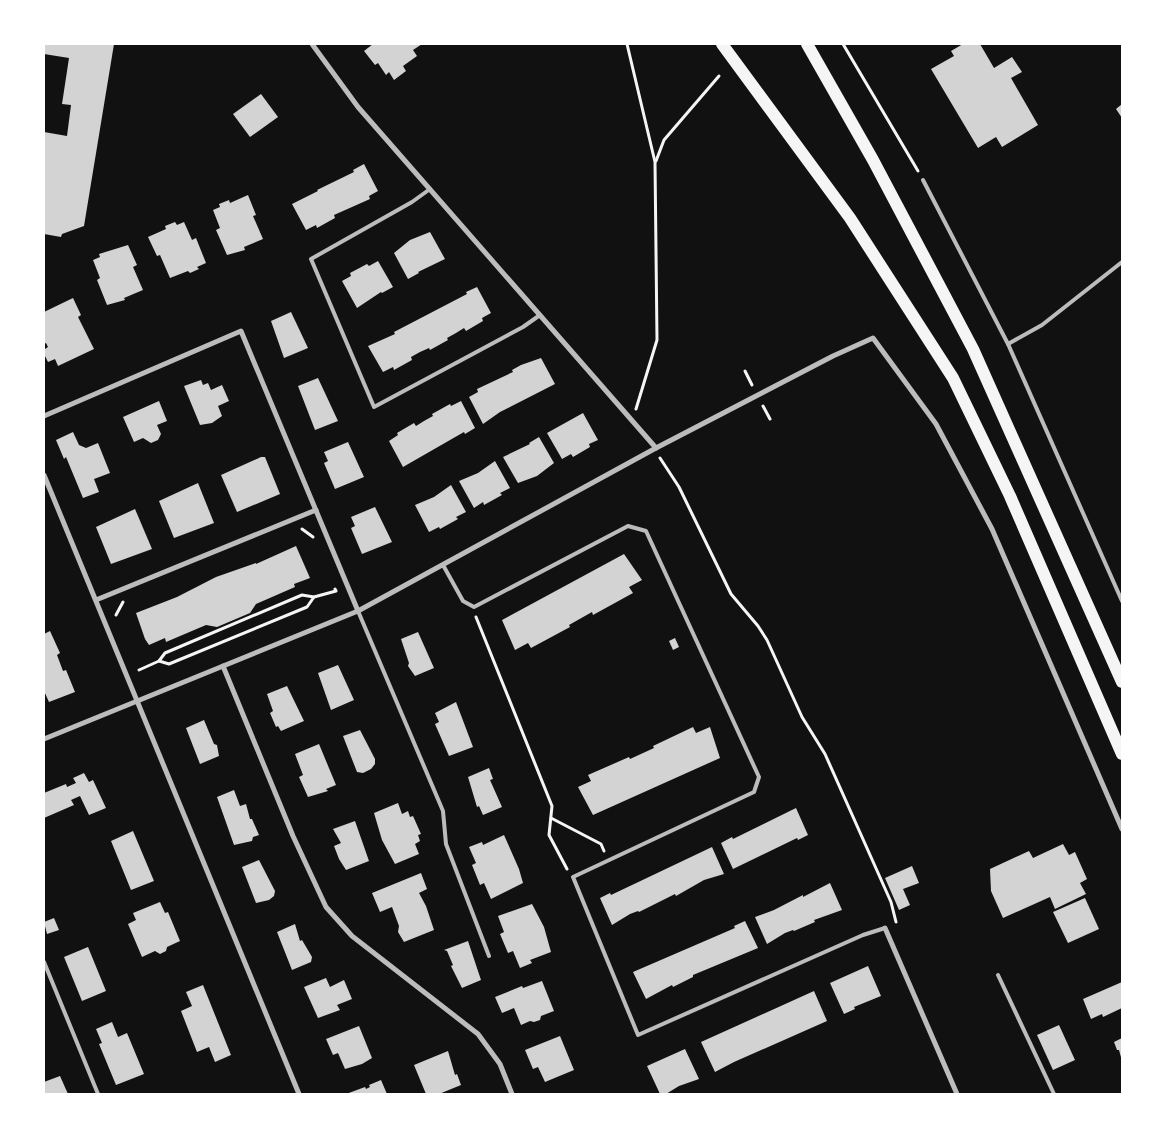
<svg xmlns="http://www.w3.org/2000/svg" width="1166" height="1138" font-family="'Fira Sans Condensed',sans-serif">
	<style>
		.building { fill: #d3d3d3 }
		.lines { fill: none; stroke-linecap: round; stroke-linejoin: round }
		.path { stroke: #f5f5f5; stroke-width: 3 }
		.service { stroke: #bcbcbc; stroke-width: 4 }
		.minor { stroke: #bcbcbc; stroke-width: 5 }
		.primary { stroke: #f5f5f5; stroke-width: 12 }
	</style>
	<rect width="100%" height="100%" fill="#111"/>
	<!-- building -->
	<g class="building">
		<polygon points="44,44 114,44 84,226 62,234 61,237 44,234 44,132 67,136 71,105 62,104 69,58 44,54"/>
		<polygon points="373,44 422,44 413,50 417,56 403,66 406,71 394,80 389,72 386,75 378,63 375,65 364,51"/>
		<polygon points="963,44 980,44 994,68 1012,57 1022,72 1011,78 1038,125 1002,147 996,137 978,148 931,69 954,56 951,51"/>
		<polygon points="261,94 278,117 250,137 233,114"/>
		<polygon points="1122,104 1122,118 1116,109"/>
		<polygon points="364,164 378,191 369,196 370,199 334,215 335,218 317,228 316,225 306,230 292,204 318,191 317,190 354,172 353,170"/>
		<polygon points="248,195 256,215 253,216 263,239 244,247 245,250 227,255 216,230 220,228 213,210 220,207 219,204 229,200 230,203"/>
		<polygon points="175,222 177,225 184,222 192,240 196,238 206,263 197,267 199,269 190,273 188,271 170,278 160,255 157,256 148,237 166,229 165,226"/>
		<polygon points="430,232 445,259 418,272 419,273 408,279 394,253 410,240"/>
		<polygon points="128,245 137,265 133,267 143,290 124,298 125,300 107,305 97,280 100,278 93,260 100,257 99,254"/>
		<polygon points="378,261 393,287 382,293 381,292 357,308 342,281 351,276 350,273 367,264 369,266"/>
		<polygon points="477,287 491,313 482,318 483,321 466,331 464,328 456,333 447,338 448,340 430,350 429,348 420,352 411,357 412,360 394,370 393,367 383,372 368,346 395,334 394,332 467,294 466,292"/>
		<polygon points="73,298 81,315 78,317 94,349 58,366 55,359 48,362 44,354 45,349 48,347 46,343 44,344 44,312"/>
		<polygon points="291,312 308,348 284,358 271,321"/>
		<polygon points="541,358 555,384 500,412 483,424 469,397 478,392 477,389 513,372 512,370 521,365"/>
		<polygon points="318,378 338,421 315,430 298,386"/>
		<polygon points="201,380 203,385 208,383 211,390 222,385 229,401 218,406 222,416 212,423 200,425 184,386"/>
		<polygon points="159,401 167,421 157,425 161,434 158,440 151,443 143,438 134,442 123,417"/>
		<polygon points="461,401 475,428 465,434 464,432 403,467 389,441 398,435 397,433 414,423 416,426 424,421 433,416 432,414 450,404 451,406"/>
		<polygon points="583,413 598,440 589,444 590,447 573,457 571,454 562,459 547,433"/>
		<polygon points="73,432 79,445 86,448 98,443 110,473 94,479 99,492 83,498 66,457 64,459 56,440"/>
		<polygon points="539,437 554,463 537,476 518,483 503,457 530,444 529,443"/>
		<polygon points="348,442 364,477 335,489 324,463 328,461 324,452"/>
		<polygon points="261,457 265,457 280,494 237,512 221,475"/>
		<polygon points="495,461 510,488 500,493 502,495 484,505 483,502 474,508 459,481 478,473"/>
		<polygon points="198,483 214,523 174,538 159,501"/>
		<polygon points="451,485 466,512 456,517 458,519 440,529 439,527 429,532 415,505 434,497"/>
		<polygon points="375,507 392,542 362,554 351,528 355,526 351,517"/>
		<polygon points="135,509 152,549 111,564 96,527"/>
		<polygon points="296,546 310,578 294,584 295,587 256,604 250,613 217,627 206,625 166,642 165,638 149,645 145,639 136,613 177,597 216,577 256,563 256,564"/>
		<polygon points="624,554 642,580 629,587 633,593 593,615 592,612 569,625 570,627 531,648 528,643 515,650 502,620"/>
		<polygon points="50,631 60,653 57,655 63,671 66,670 75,692 49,702 44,691 44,634"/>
		<polygon points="418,632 434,668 415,676 408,666 409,663 401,639"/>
		<polygon points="675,638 679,647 673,650 669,641"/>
		<polygon points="338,665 354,700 331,710 318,673"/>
		<polygon points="287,686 304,721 281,731 278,726 276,727 270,713 273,711 267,694"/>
		<polygon points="456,702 473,747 449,756 435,724 439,722 435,713"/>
		<polygon points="204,720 214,744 217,745 219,756 200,764 186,728"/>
		<polygon points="693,727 696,733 710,727 720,758 593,815 578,787 591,781 588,775 629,757 630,759 654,748 653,746"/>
		<polygon points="360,730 375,759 375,764 371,769 363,773 357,772 343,736"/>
		<polygon points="319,744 336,785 326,789 328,791 308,797 299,777 303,775 295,754"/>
		<polygon points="489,768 493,779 490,780 502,807 483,815 479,806 477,807 468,777"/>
		<polygon points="84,773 89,782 93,780 106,808 89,815 80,796 71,800 74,805 44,818 44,793 66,784 67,787 76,783 73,778"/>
		<polygon points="234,790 240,806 246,804 250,819 252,819 259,835 253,837 252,841 234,845 217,797"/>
		<polygon points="398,803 402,814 408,811 410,817 413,816 421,834 418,835 420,841 415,844 419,854 395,864 382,840 374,813"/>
		<polygon points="796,808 808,835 798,840 797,838 733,869 721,843 732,837 733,839"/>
		<polygon points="355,821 369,861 346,870 339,859 334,846 341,843 333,829"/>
		<polygon points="133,831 154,881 131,890 111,841"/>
		<polygon points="504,835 519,869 523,883 491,899 484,883 480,885 472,865 476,863 469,847 482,842 483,845"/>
		<polygon points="1063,844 1069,855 1075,852 1087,879 1080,883 1086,894 1055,909 1050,897 1003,918 991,891 990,869 1029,851 1033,858"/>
		<polygon points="712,847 724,874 704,880 676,896 675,894 639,912 638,911 630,914 612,925 600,898 610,893 611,895"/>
		<polygon points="259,860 275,891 274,896 269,900 256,903 242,867"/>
		<polygon points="912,866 919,883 903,889 910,905 899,910 885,878"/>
		<polygon points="421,873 427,889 419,893 426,906 434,930 404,942 398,932 399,926 392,907 380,912 372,893"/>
		<polygon points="830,883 842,910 814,920 815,922 794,931 793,930 785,933 767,944 755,917 774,910 803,895 803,897"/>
		<polygon points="1085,898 1099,929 1068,943 1053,912"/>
		<polygon points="160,902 165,913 168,912 180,941 167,947 166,951 160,954 155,951 142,957 128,924 136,920 133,913"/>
		<polygon points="532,904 544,927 551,952 530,960 532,963 520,968 513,951 508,953 500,934 504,932 498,916"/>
		<polygon points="54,918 59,930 47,934 44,922"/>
		<polygon points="745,921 758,948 693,975 693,977 673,987 672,985 646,999 633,972 735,928 734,926"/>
		<polygon points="295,924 300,941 302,940 312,957 311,962 292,970 277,932"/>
		<polygon points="468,941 481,980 462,988 451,966 453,965 447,951 444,950"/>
		<polygon points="88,947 106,991 82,1001 64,957"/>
		<polygon points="868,966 881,996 854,1007 855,1009 844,1014 830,983"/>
		<polygon points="326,978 330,987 344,980 352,999 337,1005 340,1010 318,1018 304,987"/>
		<polygon points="542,981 554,1011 541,1016 540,1020 534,1022 530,1021 521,1025 514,1008 502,1013 495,997 522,986 523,988"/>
		<polygon points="1122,982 1122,1008 1103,1017 1102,1014 1091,1019 1083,999"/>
		<polygon points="203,985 231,1055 215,1062 209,1047 197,1052 181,1011 192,1006 186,992"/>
		<polygon points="814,991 827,1021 734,1062 715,1072 701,1042"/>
		<polygon points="112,1022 118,1037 127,1033 144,1074 116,1085 99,1044 102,1043 96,1029"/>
		<polygon points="1059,1025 1075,1060 1053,1070 1037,1035"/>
		<polygon points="359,1026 372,1058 362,1064 345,1069 338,1053 333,1055 326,1039"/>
		<polygon points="560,1036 574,1070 545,1082 538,1067 533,1069 525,1050"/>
		<polygon points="1122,1038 1122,1061 1119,1050 1117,1050 1114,1042"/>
		<polygon points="685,1049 699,1079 679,1086 666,1094 660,1094 647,1066"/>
		<polygon points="448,1051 455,1075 457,1074 461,1085 439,1094 426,1094 414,1065"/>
		<polygon points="60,1076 68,1094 44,1094 44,1082"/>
		<polygon points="381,1080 387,1094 346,1094 365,1087 366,1089 370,1087 369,1085"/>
	</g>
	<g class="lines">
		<!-- path -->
		<g class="path">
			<polyline points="627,44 655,162 657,340 636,409"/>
			<polyline points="843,44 918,171"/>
			<polyline points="656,161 664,140 719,76"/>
			<polyline points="745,371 752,385"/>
			<polyline points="763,406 770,419"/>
			<polyline points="660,458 679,487 731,594 758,626 767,640 802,717 825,754 891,902 896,922"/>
			<polyline points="302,529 313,537"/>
			<polyline points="116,615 123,602"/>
			<polyline points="476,617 552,806 549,835 567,869"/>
			<polyline points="159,661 169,664 307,607 314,597"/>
			<polyline points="139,670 159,661 165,653 302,595 314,597 336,591 335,589"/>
			<polyline points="551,818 601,844 604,851"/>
		</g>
		<!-- service -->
		<g class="service">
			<polyline points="923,180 1008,344 1122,601"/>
			<polyline points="430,189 412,202 311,259 374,407 523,327 540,315"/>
			<polyline points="1008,344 1042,325 1122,262"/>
			<polyline points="443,565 463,601 474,607 628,526 646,531 759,777 754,792 573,877 638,1035 863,935 885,928"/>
			<polyline points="358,611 443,811 446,844 489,956"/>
			<polyline points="44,962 98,1094"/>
			<polyline points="998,975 1054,1094"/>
		</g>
		<!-- minor -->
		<g class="minor">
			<polyline points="312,44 358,107 656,448"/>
			<polyline points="44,416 241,331 358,611"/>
			<polyline points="44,475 299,1094"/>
			<polyline points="96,600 316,510"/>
			<polyline points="223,666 293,836 326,907 352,936 478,1034 500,1064 512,1094"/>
			<polyline points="44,739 358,611 656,448 833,356 873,338 936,424 992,529 1122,829"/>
			<polyline points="885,928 957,1094"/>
		</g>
		<!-- primary -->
		<g class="primary">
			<polyline points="722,44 850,218 953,378 1010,496 1122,754"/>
			<polyline points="807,44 873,160 973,349 1122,682"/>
		</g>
	</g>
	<!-- border -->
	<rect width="1166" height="1138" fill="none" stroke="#ffffff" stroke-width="90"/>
</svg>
